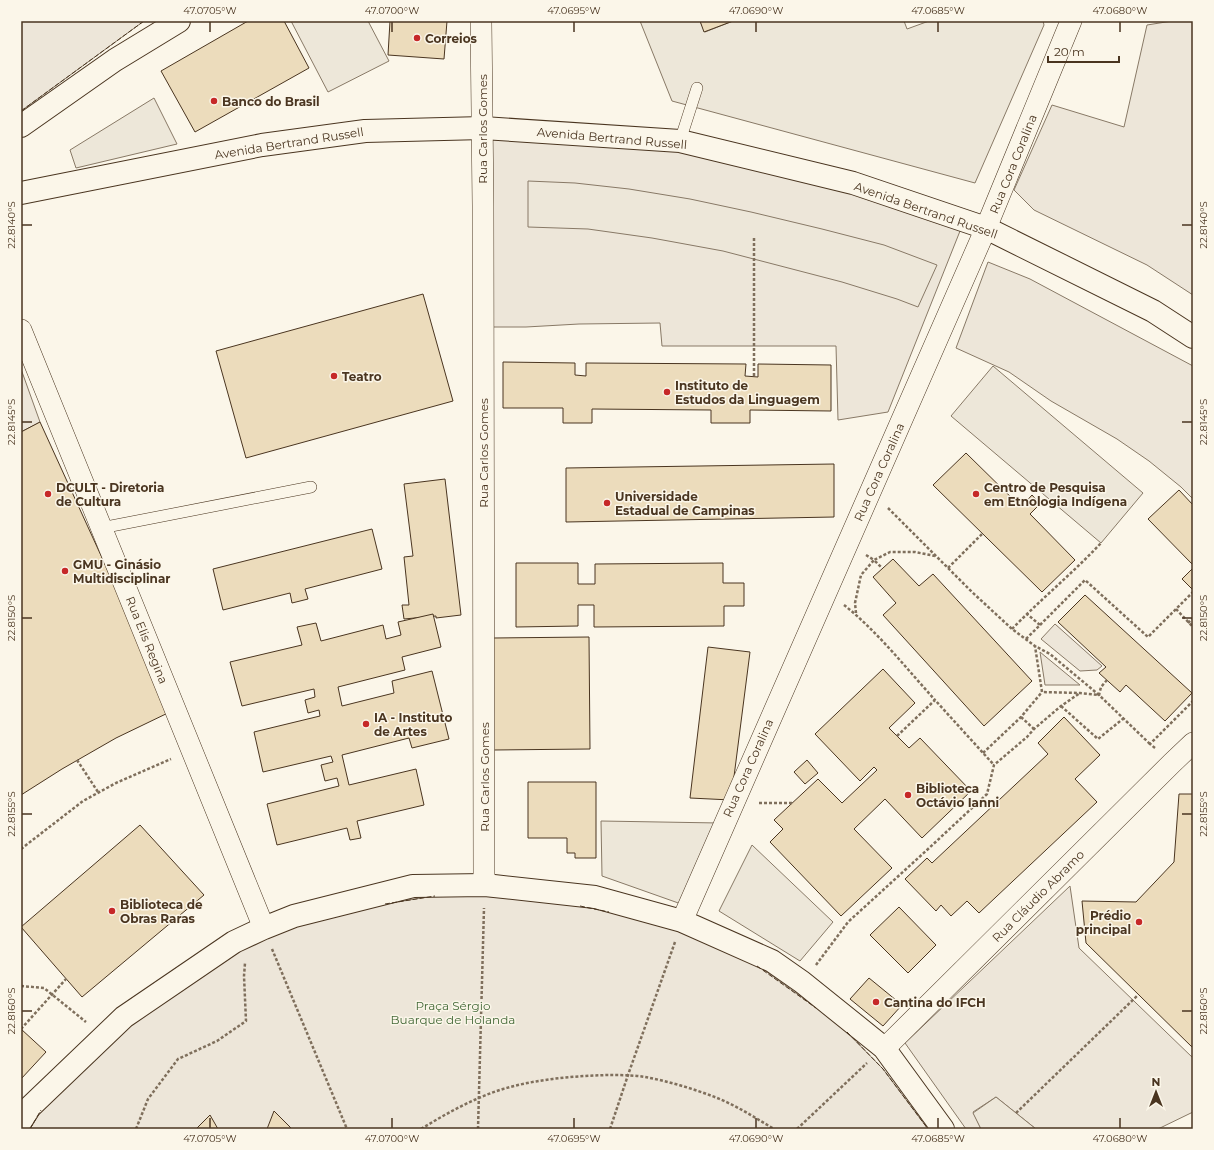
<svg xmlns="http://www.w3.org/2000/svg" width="1214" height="1150" font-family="Montserrat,sans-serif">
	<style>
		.green { fill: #ede6d9; stroke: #887966 }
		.parking { fill: #ede7d9; stroke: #887966 }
		.building { fill: #ecdcbc; stroke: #4a3520 }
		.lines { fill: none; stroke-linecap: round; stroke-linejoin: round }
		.lane-casing { stroke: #4a3520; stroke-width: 12 }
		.street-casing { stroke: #4a3520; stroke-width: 22 }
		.secondary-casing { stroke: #4a3520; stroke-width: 24 }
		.path { stroke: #7f6f5c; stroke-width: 2.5; stroke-dasharray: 3 2; stroke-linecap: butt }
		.lane { stroke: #fbf6e9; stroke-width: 11 }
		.street { stroke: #fbf6e9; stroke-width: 21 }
		.secondary { stroke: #fbf6e9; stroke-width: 22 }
		.path-bridge { stroke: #7f6f5c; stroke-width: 2.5; stroke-dasharray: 3 2; stroke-linecap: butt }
		.fence { stroke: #4a3520; stroke-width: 1; stroke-dasharray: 5 2; stroke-linecap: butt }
		.ticks { fill: none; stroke: #4a3520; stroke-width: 1.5 }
		.poi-dot { fill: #c62828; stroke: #fbf6e9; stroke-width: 1.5 }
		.labels { text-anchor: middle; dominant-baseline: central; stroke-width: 3; stroke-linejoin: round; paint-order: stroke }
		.poi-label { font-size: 12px; font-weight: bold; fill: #4a3520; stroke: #fbf6e9; text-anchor: start }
		.street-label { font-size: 12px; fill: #4a3520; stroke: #fbf6e9 }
		.park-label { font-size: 12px; fill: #436837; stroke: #fbf6e9 }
		.neatline { fill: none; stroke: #4a3520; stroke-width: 1.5 }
		.ticks-label { font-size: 10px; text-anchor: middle; fill: #4a3520 }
	</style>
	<rect width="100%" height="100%" fill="#fbf6e9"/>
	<!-- green -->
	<g class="green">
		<polygon points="21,21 144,21 21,111"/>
		<polygon points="1172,21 1193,21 1193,295 1147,265 1034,210 1014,190 1052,105 1124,127 1147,25"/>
		<polygon points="483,128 680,141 964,221 888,412 838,420 836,346 662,346 660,323 579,324 526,327 483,327"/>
		<polygon points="988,262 1030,279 1193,366 1193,499 1181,487 1149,461 1117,439 1051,401 1009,372 956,348"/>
		<polygon points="21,369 40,422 21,432"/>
		<polygon points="1055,624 1102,666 1097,670 1080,671 1041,639"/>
		<polygon points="1040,652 1080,685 1045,685"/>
		<polygon points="1070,886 1079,948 1193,1058 1193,1112 1158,1129 1036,1129 996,1097 973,1112 981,1129 966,1129 905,1043"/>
		<polygon points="445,894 497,897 565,903 632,916 692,936 760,967 839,1024 883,1069 928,1129 30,1129 42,1109 133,1022 242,946 312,921 385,904"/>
	</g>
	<!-- parking -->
	<g class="parking">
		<polygon points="291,21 368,21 389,61 328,92"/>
		<polygon points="640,21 700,21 705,32 733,21 904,21 907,29 929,21 1043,21 1044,25 975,183 672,101"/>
		<polygon points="154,98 177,144 76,168 70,150"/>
		<polygon points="528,181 575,183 629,189 690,199 751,212 822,229 884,245 937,265 918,307 897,299 842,282 723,251 652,238 588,229 528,227"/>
		<polygon points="993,366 1143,493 1101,543 951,416"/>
		<polygon points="601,821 719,823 684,905 602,876"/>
		<polygon points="752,845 833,922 800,961 719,911"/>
		<polygon points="996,1097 1036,1129 981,1129 973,1113"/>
	</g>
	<!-- building -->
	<g class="building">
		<polygon points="248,21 284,21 309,68 195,132 161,71"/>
		<polygon points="390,21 447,21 444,59 388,55"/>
		<polygon points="700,21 733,21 704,32"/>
		<polygon points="423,294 453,401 246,458 216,351"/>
		<polygon points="503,362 575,363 575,375 586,376 586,363 746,364 745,376 758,377 758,364 831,365 831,411 750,410 750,423 711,423 711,410 592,409 592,423 563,423 563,408 503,408"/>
		<polygon points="40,422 172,711 116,738 62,769 21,795 21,432"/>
		<polygon points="966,453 1021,507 1032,495 1040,504 1030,514 1075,560 1042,592 933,485"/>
		<polygon points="834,464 834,517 566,522 566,468"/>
		<polygon points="445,479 461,615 436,618 436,616 404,619 402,605 409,605 404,557 413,556 404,484"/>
		<polygon points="1179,490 1193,505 1193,565 1148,519"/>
		<polygon points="372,529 382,569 305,589 308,599 292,603 290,593 223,610 213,569"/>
		<polygon points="893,559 919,586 933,574 1032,681 984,726 883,615 896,603 873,577"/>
		<polygon points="516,563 578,563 578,584 595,584 595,564 723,563 723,583 744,583 744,606 724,606 724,626 594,627 594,605 578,605 578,626 516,627"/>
		<polygon points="1193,568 1193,590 1182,579"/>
		<polygon points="1085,595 1192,693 1165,721 1126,685 1120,692 1099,673 1106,667 1058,622"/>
		<polygon points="433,614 441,647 402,657 405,670 338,687 342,706 394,693 392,681 432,671 449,739 412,748 409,738 342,755 349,785 416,769 424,805 357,821 361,838 350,840 347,828 277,845 267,804 339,786 337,778 325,781 321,765 333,762 331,756 263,772 254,732 320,716 319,710 308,713 305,700 315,697 314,689 242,706 230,662 302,645 297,627 316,623 321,641 383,625 386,639 401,635 398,622"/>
		<polygon points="589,637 590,749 493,750 493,638"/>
		<polygon points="708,647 750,652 731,800 690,798"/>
		<polygon points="883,669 915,703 889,728 909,748 920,738 971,791 922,838 885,799 854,829 892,868 841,916 770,842 783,829 774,820 818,779 842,803 877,770 874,767 860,781 815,734"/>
		<polygon points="1064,717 1100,755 1075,779 1097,802 979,913 967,901 951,916 941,905 936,911 905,879 927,858 932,863 1048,754 1038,743"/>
		<polygon points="807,760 818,773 805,784 794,772"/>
		<polygon points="528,782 596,782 596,858 575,858 575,853 567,853 567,838 528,838"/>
		<polygon points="1179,794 1193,794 1193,1048 1086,943 1082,901 1136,902 1174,862"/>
		<polygon points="140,825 204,895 82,997 21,927"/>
		<polygon points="899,907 936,945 908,973 870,935"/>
		<polygon points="869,978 902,1005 883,1026 850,999"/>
		<polygon points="21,1029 46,1052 21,1079"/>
		<polygon points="274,1111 292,1129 218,1129 267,1129"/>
		<polygon points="210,1115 218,1129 196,1129"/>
	</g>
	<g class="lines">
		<defs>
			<g id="lane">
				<polyline points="680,141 697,88"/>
				<polyline points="101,528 311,487"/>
			</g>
			<g id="street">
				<polyline points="481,21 483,206 484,874 485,885"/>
				<polyline points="21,330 264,928"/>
				<polyline points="682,921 986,228 1071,21"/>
				<polyline points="884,1048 891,1042 1172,763 1193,743"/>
			</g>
			<g id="secondary">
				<polyline points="21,126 115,60 179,21"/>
				<polyline points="21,193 262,145 365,131 483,128 680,141 853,183 986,228 1153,311 1193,337"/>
				<polyline points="21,1121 30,1107 124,1017 234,942 264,928 294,916 413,886 485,885 595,897 682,921 772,961 802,982 884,1048 943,1129"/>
			</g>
		</defs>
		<!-- lane casing -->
		<use href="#lane" class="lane-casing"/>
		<!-- street casing -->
		<use href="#street" class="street-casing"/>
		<!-- secondary casing -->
		<use href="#secondary" class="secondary-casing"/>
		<!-- path -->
		<g class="path">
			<polyline points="754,376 754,236"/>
			<polyline points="888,508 972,592 1012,629 1035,646 1050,654 1099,695 1080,693 1042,692"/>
			<polyline points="866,555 874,560 890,552 915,552 935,556"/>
			<polyline points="948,568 983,533"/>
			<path d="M844,605C877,631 907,669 935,700"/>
			<polyline points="1176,609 1193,627"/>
			<polyline points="856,613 855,603 861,575 874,560 882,568"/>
			<polyline points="1188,623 1193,618"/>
			<polyline points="1040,625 1085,580 1148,637 1193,592"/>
			<path d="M1012,629C1041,599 1073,573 1101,543"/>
			<polyline points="1026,639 1040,625 1027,614"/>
			<polyline points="1107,680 1101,687 1099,695 1150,744"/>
			<polyline points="1061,706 1098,739 1124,718"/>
			<polyline points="1021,717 1034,729"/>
			<polyline points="897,736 935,700 994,765"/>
			<polyline points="1155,748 1150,744 1193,701"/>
			<polyline points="983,753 1021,717 1042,692 1035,646"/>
			<polyline points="77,760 98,792"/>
			<polyline points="759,803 792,803"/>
			<polyline points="21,849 83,801 116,783 171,759"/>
			<polyline points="272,949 347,1129"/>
			<polyline points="816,965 848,922 927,850 987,794 994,765 1027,737 1034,729 1061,706 1080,693"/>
			<polyline points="21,986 44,988 86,1022"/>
			<polyline points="1016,1113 1138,995"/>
			<polyline points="136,1129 148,1099 178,1059 217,1041 246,1021 244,976 245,963"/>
			<path d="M421,1129C447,1113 474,1098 503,1089C537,1079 573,1076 608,1075C620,1075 633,1075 645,1077C667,1081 691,1088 712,1096C734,1104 754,1117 774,1129"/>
			<polyline points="478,1129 484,908"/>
			<polyline points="610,1129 628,1075 675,942"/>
			<polyline points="797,1129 867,1063"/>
		</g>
		<!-- lane -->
		<use href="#lane" class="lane"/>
		<!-- street -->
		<use href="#street" class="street"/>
		<!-- secondary -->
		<use href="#secondary" class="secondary"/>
		<!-- path-bridge -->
		<polyline class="path-bridge" points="21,1029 66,979"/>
		<!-- fence -->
		<g class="fence">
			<polyline points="21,111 144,21"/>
			<polyline points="385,904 435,896"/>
			<polyline points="580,906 609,912"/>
			<polyline points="757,966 816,1008"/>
			<polyline points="847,1032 883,1069 928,1129"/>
			<polyline points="30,1129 41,1110"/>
		</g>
	</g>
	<!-- ticks -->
	<path class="ticks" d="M210,22V32M392,22V32M574,22V32M756,22V32M938,22V32M1120,22V32M22,225H32M1182,225H1192M22,422H32M1182,422H1192M22,618H32M1182,618H1192M22,814H32M1182,814H1192M22,1011H32M1182,1011H1192M210,1118V1128M392,1118V1128M574,1118V1128M756,1118V1128M938,1118V1128M1120,1118V1128"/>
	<!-- markers -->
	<g class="poi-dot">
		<circle cx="417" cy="38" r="4"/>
		<circle cx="214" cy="101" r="4"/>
		<circle cx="334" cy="376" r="4"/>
		<circle cx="667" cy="392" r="4"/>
		<circle cx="48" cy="494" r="4"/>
		<circle cx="976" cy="494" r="4"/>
		<circle cx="607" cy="503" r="4"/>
		<circle cx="65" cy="571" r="4"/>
		<circle cx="366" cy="724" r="4"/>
		<circle cx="908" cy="795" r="4"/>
		<circle cx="112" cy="911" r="4"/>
		<circle cx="1139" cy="922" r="4"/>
		<circle cx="876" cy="1002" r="4"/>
	</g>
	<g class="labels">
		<!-- poi labels -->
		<g class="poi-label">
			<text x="425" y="38">Correios</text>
			<text x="222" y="101">Banco do Brasil</text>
			<text x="342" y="376">Teatro</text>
			<text x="675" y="385">Instituto de<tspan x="675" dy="14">Estudos da Linguagem</tspan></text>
			<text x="56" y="487">DCULT - Diretoria<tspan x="56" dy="14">de Cultura</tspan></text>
			<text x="984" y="487">Centro de Pesquisa<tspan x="984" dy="14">em Etnologia Indígena</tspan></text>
			<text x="615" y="496">Universidade<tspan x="615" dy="14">Estadual de Campinas</tspan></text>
			<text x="73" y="564">GMU - Ginásio<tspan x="73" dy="14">Multidisciplinar</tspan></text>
			<text x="374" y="717">IA - Instituto<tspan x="374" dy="14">de Artes</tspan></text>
			<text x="916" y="788">Biblioteca<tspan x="916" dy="14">Octávio Ianni</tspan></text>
			<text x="120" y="904">Biblioteca de<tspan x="120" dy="14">Obras Raras</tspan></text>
			<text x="1131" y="915" text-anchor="end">Prédio<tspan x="1131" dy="14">principal</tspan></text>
			<text x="884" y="1002">Cantina do IFCH</text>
		</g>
		<!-- street labels -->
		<g class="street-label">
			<text transform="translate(482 129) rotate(-90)">Rua Carlos Gomes</text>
			<text transform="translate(612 138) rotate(5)">Avenida Bertrand Russell</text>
			<text transform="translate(289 143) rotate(-9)">Avenida Bertrand Russell</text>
			<text transform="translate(1013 164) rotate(-68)">Rua Cora Coralina</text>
			<text transform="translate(926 210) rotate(19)">Avenida Bertrand Russell</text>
			<text transform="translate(483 453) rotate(-90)">Rua Carlos Gomes</text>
			<text transform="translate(879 472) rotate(-66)">Rua Cora Coralina</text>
			<text transform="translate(147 640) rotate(68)">Rua Elis Regina</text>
			<text transform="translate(748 768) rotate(-66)">Rua Cora Coralina</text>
			<text transform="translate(484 777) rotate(-90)">Rua Carlos Gomes</text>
			<text transform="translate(1038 896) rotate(-45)">Rua Cláudio Abramo</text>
		</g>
		<!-- park labels -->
		<g class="park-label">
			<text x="453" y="1005">Praça Sérgio<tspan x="453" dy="14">Buarque de Holanda</tspan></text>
		</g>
	</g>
	<!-- border -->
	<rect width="1214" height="1150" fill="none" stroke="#fbf6e9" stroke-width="44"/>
	<!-- north arrow -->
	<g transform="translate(1156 1092)" stroke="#fbf6e9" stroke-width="3" paint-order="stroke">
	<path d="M0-3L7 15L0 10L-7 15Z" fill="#4a3520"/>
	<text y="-6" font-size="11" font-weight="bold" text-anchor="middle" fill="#4a3520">N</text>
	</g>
	<!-- scale -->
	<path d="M1048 56v6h71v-6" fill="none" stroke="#4a3520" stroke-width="2"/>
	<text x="1054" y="56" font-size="12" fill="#4a3520" stroke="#fbf6e9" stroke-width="3" paint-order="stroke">20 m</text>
	<rect x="22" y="22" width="1170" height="1106" class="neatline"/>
	<g class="ticks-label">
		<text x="210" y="14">47.0705°W</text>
		<text x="392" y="14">47.0700°W</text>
		<text x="574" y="14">47.0695°W</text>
		<text x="756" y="14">47.0690°W</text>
		<text x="938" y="14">47.0685°W</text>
		<text x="1120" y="14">47.0680°W</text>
		<text transform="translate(11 225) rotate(-90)" y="4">22.8140°S</text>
		<text transform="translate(1203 225) rotate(-90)" y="4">22.8140°S</text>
		<text transform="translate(11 422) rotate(-90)" y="4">22.8145°S</text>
		<text transform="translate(1203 422) rotate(-90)" y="4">22.8145°S</text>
		<text transform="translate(11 618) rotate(-90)" y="4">22.8150°S</text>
		<text transform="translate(1203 618) rotate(-90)" y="4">22.8150°S</text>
		<text transform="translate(11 814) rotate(-90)" y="4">22.8155°S</text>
		<text transform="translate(1203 814) rotate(-90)" y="4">22.8155°S</text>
		<text transform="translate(11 1011) rotate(-90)" y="4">22.8160°S</text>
		<text transform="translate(1203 1011) rotate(-90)" y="4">22.8160°S</text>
		<text x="210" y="1142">47.0705°W</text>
		<text x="392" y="1142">47.0700°W</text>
		<text x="574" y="1142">47.0695°W</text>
		<text x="756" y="1142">47.0690°W</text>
		<text x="938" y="1142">47.0685°W</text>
		<text x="1120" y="1142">47.0680°W</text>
	</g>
</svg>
